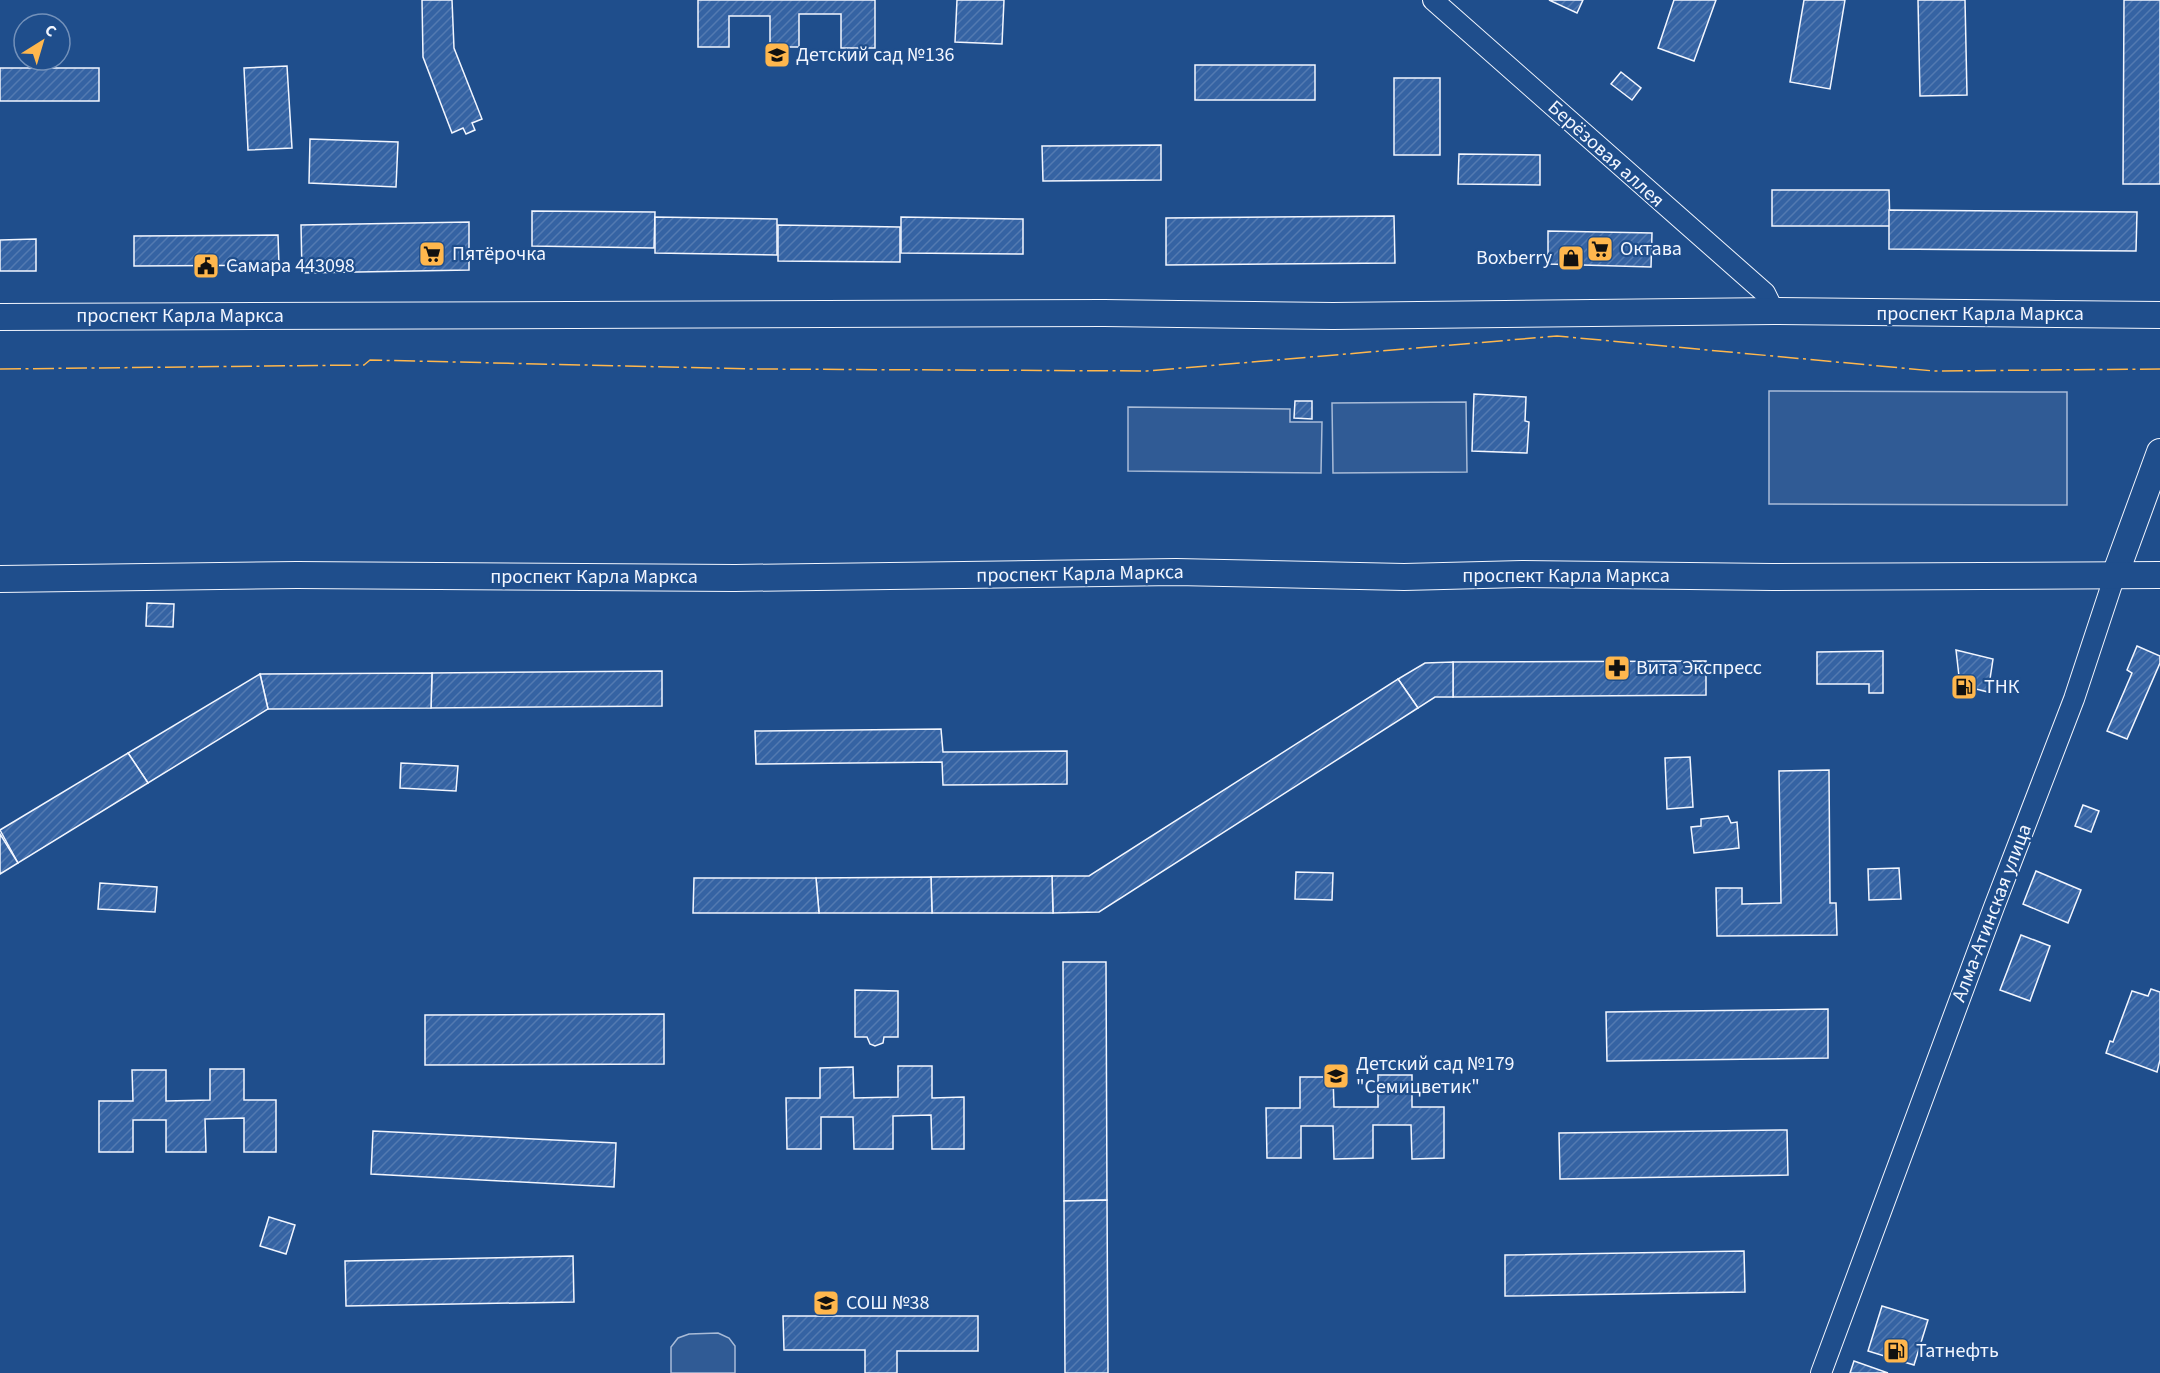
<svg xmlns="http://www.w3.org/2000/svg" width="2160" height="1373" font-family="'Source Sans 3',sans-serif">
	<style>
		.built { fill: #305b95; stroke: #a8bbd7; stroke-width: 1.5 }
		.building { fill: url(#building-hatch); stroke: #f2f6ff; stroke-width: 1.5 }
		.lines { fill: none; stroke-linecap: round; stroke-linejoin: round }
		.minor-casing { stroke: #f2f6ff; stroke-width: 22 }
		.major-casing { stroke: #f2f6ff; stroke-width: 28 }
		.minor { stroke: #1f4e8c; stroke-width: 20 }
		.major { stroke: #1f4e8c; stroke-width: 26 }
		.power { stroke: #ffb74d; stroke-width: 1.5; stroke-dasharray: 21 4.5 3 4.5; stroke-linecap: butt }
		.labels { text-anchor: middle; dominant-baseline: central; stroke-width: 4.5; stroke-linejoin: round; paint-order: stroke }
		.poi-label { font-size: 20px; fill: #f2f6ff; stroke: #1f4e8c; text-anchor: start }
		.street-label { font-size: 20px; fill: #f2f6ff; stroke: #1f4e8c }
	</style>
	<defs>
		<pattern id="building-hatch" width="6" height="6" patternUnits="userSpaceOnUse" patternTransform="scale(1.5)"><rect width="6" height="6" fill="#3563a3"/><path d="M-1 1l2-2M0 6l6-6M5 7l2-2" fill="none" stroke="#537ab1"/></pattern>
	</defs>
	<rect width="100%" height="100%" fill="#1f4e8c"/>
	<!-- built -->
	<g class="built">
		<polygon points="1769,391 2067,392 2067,505 1769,504"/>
		<polygon points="1466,402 1467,472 1333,473 1332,403"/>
		<polygon points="1128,407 1290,409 1290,422 1322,422 1321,473 1128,471"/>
		<polygon points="718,1333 729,1338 735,1346 735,1373 671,1373 671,1347 678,1338 689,1334"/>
	</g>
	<!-- building -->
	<g class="building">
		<polygon points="422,0 452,0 454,48 482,119 472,123 475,130 466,134 463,128 452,133 423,57"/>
		<polygon points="698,0 875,0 875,48 841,48 841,14 799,14 799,47 770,47 770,16 729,16 729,47 698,47"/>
		<polygon points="957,0 1004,0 1002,44 955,42"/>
		<polygon points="1549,0 1583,0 1577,13"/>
		<polygon points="1674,0 1716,0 1694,61 1658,48"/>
		<polygon points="1804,0 1845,0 1830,89 1790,82"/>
		<polygon points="1918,0 1965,0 1967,95 1920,96"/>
		<polygon points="2124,0 2160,0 2160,184 2123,184"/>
		<rect x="1195" y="65" width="120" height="35"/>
		<polygon points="287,66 292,148 248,150 244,68"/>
		<rect x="0" y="68" width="99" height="33"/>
		<polygon points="1621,72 1641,88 1632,100 1611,84"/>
		<rect x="1394" y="78" width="46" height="77"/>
		<polygon points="310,139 398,142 396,187 309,183"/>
		<polygon points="1161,145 1161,180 1043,181 1042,146"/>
		<polygon points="1459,154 1540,155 1540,185 1458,184"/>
		<polygon points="1772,190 1889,190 1890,226 1772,226"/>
		<polygon points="1889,210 2137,212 2136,251 1889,249"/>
		<polygon points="532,211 655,212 654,248 532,246"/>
		<polygon points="1394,216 1395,263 1166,265 1166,218"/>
		<polygon points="655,217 777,219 777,255 655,253"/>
		<polygon points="901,217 1023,219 1023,254 901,253"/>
		<polygon points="469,222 469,270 302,273 301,225"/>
		<polygon points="778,225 900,227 900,262 778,261"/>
		<polygon points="1548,231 1652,233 1651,267 1548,264"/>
		<polygon points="278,235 279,265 134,266 134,236"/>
		<polygon points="36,239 36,271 0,271 0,240"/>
		<polygon points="1474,394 1526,397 1525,421 1529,422 1527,453 1472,451"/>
		<polygon points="1295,401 1312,401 1312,419 1294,418"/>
		<polygon points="147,603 174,604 173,627 146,626"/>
		<polygon points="2137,646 2160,656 2160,663 2127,739 2107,731 2132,673 2127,670"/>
		<polygon points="1956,650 1993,659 1988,692 1960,685"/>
		<polygon points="1883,651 1883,693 1869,693 1869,684 1817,684 1817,652"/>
		<polygon points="1706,661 1706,695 1453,697 1453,662"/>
		<polygon points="1453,662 1453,697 1435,697 1418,708 1398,679 1425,663"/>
		<polygon points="662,671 662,706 431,708 432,673"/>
		<polygon points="432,673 431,708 268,709 260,674"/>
		<polygon points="260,674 268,709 148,783 128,753"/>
		<polygon points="1398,679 1418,708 1099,912 1053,913 1052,876 1089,876"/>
		<polygon points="941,729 943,752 1067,751 1067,784 943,785 942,762 756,764 755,731"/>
		<polygon points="128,753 148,783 18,863 0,830"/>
		<polygon points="1690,757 1693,807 1667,809 1665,758"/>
		<polygon points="401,763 458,766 456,791 400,788"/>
		<polygon points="1829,770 1830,903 1836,903 1837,935 1717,936 1716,888 1742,888 1742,904 1781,903 1779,771"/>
		<polygon points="2083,805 2099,811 2091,832 2075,826"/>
		<polygon points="1728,816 1731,823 1737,822 1739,848 1694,853 1691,827 1701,826 1701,819"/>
		<polygon points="0,834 18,863 0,874"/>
		<polygon points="1899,868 1901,899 1869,900 1868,869"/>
		<polygon points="2036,871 2081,890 2068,923 2023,904"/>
		<polygon points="1296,872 1333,873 1332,900 1295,899"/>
		<polygon points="1052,876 1053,913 932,913 931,877"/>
		<polygon points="931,877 932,913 819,913 816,878"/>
		<polygon points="694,878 816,878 819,913 693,913"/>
		<polygon points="100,883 157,887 155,912 98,909"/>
		<polygon points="2021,935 2050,946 2030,1001 2000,990"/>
		<polygon points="1063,962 1106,962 1107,1200 1064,1201"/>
		<polygon points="2151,989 2160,992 2160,1060 2157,1072 2106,1053 2110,1041 2113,1042 2132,991 2148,996"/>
		<polygon points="855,990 898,991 898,1037 884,1037 883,1043 875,1046 870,1044 867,1037 855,1037"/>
		<polygon points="1828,1009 1828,1058 1607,1061 1606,1012"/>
		<polygon points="664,1014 664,1064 425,1065 425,1015"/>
		<polygon points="898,1066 932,1066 932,1098 964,1097 964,1149 932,1149 931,1115 893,1116 893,1149 854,1149 853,1117 821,1117 821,1149 787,1149 786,1098 820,1098 820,1068 853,1067 854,1098 898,1097"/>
		<polygon points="210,1069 244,1069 244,1100 276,1100 276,1152 244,1152 244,1118 205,1119 206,1152 166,1152 166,1120 133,1120 133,1152 99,1152 99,1101 133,1101 132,1070 166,1070 166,1101 210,1100"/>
		<polygon points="1378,1075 1412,1075 1412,1107 1444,1107 1444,1158 1412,1159 1411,1125 1373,1125 1373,1158 1334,1159 1333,1126 1301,1126 1301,1158 1267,1158 1266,1108 1300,1108 1300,1077 1333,1077 1334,1107 1378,1107"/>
		<polygon points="1787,1130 1788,1175 1560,1179 1559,1133"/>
		<polygon points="373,1131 616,1143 614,1187 371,1174"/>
		<polygon points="1107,1200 1108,1373 1065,1373 1064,1201"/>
		<polygon points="269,1217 295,1225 286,1254 260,1246"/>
		<polygon points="1744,1251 1745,1292 1505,1296 1505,1255"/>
		<polygon points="573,1256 574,1302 346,1306 345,1261"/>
		<polygon points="1882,1306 1928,1320 1914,1365 1868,1351"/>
		<polygon points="783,1316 978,1316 978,1351 897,1351 897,1373 865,1373 865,1350 784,1350"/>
		<polygon points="1854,1361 1888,1373 1850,1373"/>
	</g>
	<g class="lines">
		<defs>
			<g id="minor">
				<polyline points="1433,0 1765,293 1774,311"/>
				<polyline points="1821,1373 1994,907 2074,699 2115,575"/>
			</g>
			<g id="major">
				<polyline points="0,317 1104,313 1333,316 1774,311 2160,315"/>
				<polyline points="2115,575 2160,452"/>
				<polyline points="0,579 297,575 735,578 1176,572 1404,577 1522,574 1772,577 2160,575"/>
			</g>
		</defs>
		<!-- minor casing -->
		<use href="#minor" class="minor-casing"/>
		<!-- major casing -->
		<use href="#major" class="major-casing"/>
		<!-- minor -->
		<use href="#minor" class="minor"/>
		<!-- major -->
		<use href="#major" class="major"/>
		<!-- power -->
		<polyline class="power" points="0,369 364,365 370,360 754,369 1147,371 1557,336 1934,371 2160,369"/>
	</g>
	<!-- icons -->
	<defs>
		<symbol id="school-square" viewBox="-11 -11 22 22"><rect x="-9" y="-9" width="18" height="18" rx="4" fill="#ffb74d" stroke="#1f4e8c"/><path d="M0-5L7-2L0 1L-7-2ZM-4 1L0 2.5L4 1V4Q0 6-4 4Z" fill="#111"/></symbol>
		<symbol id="supermarket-square" viewBox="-11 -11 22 22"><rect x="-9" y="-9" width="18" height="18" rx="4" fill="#ffb74d" stroke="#1f4e8c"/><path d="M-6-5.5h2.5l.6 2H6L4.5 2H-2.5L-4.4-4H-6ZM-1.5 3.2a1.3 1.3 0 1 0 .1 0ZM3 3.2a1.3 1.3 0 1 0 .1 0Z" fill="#111"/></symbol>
		<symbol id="shop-square" viewBox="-11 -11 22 22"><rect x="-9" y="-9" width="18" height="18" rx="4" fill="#ffb74d" stroke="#1f4e8c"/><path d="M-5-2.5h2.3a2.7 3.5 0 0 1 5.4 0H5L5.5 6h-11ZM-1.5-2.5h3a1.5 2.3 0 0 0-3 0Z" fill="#111"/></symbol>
		<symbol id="civic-square" viewBox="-11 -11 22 22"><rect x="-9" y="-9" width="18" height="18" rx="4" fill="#ffb74d" stroke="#1f4e8c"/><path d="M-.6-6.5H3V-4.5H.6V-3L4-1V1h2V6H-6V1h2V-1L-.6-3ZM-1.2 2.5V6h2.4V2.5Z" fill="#111"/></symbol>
		<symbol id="pharmacy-square" viewBox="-11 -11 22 22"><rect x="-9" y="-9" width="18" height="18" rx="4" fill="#ffb74d" stroke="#1f4e8c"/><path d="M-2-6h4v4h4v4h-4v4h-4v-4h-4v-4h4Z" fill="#111"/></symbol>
		<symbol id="fuel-square" viewBox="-11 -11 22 22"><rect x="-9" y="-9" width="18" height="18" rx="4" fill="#ffb74d" stroke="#1f4e8c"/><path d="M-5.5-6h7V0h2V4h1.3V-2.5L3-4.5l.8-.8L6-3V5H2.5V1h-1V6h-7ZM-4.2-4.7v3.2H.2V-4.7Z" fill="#111"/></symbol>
	</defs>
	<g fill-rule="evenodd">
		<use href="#school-square" x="762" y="40" width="30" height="30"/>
		<use href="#supermarket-square" x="1585" y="234" width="30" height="30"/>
		<use href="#supermarket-square" x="417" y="239" width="30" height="30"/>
		<use href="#shop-square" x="1556" y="243" width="30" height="30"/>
		<use href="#civic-square" x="191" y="251" width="30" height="30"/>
		<use href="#pharmacy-square" x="1602" y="653" width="30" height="30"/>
		<use href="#fuel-square" x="1949" y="672" width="30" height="30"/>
		<use href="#school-square" x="1321" y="1061" width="30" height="30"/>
		<use href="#school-square" x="811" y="1288" width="30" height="30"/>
		<use href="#fuel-square" x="1881" y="1336" width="30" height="30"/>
	</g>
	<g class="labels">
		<!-- poi labels -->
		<g class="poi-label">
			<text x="796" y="55">Детский сад №136</text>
			<text x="1620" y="249">Октава</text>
			<text x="452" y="254">Пятёрочка</text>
			<text x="1552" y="258" text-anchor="end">Boxberry</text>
			<text x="226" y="266">Самара 443098</text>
			<text x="1636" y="668">Вита Экспресс</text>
			<text x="1984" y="687">ТНК</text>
			<text x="1356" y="1064">Детский сад №179<tspan x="1356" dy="23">"Семицветик"</tspan></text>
			<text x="846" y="1303">СОШ №38</text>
			<text x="1916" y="1351">Татнефть</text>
		</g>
		<!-- street labels -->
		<g class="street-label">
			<text transform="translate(1606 154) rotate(42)">Берёзовая аллея</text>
			<text x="1980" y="314">проспект Карла Маркса</text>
			<text x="180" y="316">проспект Карла Маркса</text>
			<text transform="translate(1080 574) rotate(-1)">проспект Карла Маркса</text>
			<text x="1566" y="576">проспект Карла Маркса</text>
			<text x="594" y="577">проспект Карла Маркса</text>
			<text transform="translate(1992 913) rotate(-69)">Алма-Атинская улица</text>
		</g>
	</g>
	<!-- north arrow -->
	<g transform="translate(42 42) rotate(37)"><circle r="28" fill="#1f4e8c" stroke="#7391ba" stroke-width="1.5"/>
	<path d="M0-4.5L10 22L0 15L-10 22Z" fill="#ffb74d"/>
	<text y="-9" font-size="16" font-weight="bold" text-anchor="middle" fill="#f2f6ff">С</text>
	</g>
</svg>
